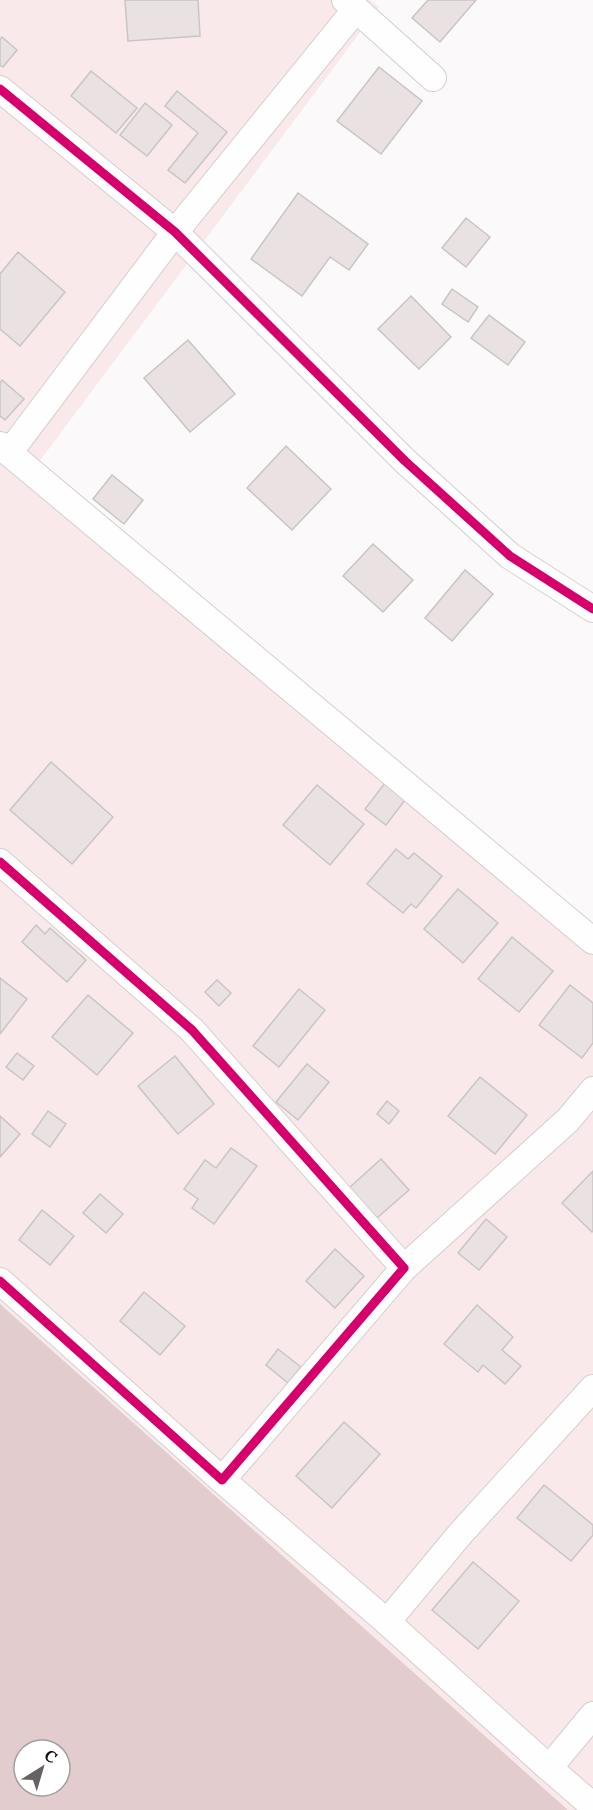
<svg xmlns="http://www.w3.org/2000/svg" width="593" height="1810" font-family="Lora,serif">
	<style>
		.green { fill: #fae9ea }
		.forest { fill: #e2ccce; fill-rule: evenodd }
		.building { fill: #eae1e2; stroke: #c9c5c5; stroke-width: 1.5 }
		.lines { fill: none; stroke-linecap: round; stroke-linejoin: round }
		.street-casing { stroke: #d3cfcf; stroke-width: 28 }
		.street { stroke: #fefefe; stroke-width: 26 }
		.cycleway-casing { stroke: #fff; stroke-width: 13 }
		.cycleway { stroke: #d6006c; stroke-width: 9 }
	</style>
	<rect width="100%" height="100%" fill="#fbf9f9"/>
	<!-- green -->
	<polygon class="green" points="0,0 370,0 379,7 27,478 593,931 593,1810 568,1810 0,1304"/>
	<!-- forest -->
	<path class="forest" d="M0,1304L568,1810H0ZM24,1750H60V1786H24Z"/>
	<!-- building -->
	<g class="building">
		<polygon points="125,0 198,0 200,36 128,41"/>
		<polygon points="428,0 476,0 440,42 412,18"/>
		<polygon points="2,37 17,50 3,67 0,65 0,40"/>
		<polygon points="379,67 422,101 381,154 337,121"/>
		<polygon points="91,71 137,108 116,133 71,96"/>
		<polygon points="177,91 227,132 185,183 168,170 198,133 165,106"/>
		<polygon points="145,103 172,125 147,156 120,135"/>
		<polygon points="298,193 368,244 349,270 330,257 302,296 251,259"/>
		<polygon points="466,218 490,237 466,267 442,248"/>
		<polygon points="18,252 65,292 20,346 0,329 0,274"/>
		<polygon points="452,289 478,307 468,322 442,304"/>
		<polygon points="411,296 451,337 419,369 378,329"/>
		<polygon points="489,315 525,342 508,365 471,338"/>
		<polygon points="188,340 235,394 190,432 144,378"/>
		<polygon points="2,380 24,399 5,420 0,416 0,383"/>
		<polygon points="286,446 331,489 292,530 247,488"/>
		<polygon points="112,475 143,500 124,524 93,499"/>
		<polygon points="373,544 413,580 383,612 343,576"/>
		<polygon points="465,570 493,594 452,641 425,618"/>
		<polygon points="51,762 113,817 72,864 10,810"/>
		<polygon points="385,783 406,799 386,825 365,809"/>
		<polygon points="317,785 364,824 330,865 283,825"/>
		<polygon points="396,849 408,859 414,853 442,876 416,908 411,904 403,913 367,884"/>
		<polygon points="458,889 498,923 463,963 424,929"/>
		<polygon points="36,925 45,934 50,928 86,960 67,982 22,942"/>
		<polygon points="512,937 553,971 519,1012 478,979"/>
		<polygon points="0,978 27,999 0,1034"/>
		<polygon points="217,980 231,993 219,1006 205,992"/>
		<polygon points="570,985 593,1003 593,1043 582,1058 539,1025"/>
		<polygon points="299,989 325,1010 279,1067 253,1046"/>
		<polygon points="88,995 133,1033 97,1075 52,1037"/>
		<polygon points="17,1053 34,1066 23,1080 6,1067"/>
		<polygon points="175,1056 214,1104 178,1134 138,1086"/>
		<polygon points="307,1064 329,1082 298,1120 276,1102"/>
		<polygon points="480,1077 527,1115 495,1154 448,1116"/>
		<polygon points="387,1101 399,1111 389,1124 377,1114"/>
		<polygon points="48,1111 66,1124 50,1147 32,1134"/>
		<polygon points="0,1116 20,1134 0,1157"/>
		<polygon points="231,1148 257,1166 214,1224 192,1208 198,1199 184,1189 205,1160 216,1168"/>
		<polygon points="381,1159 409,1190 377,1218 349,1188"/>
		<polygon points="593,1171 593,1231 592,1232 562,1203"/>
		<polygon points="100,1194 123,1214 106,1233 83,1213"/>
		<polygon points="42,1210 74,1236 50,1265 19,1240"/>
		<polygon points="486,1219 507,1237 479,1270 458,1253"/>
		<polygon points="335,1249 364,1276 335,1308 306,1281"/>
		<polygon points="144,1292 185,1326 160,1355 120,1321"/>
		<polygon points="477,1305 513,1337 502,1350 521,1366 505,1384 483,1365 478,1372 444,1344"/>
		<polygon points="278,1349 301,1367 288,1383 266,1365"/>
		<polygon points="344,1422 380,1454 332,1508 296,1476"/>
		<polygon points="544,1485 593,1525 593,1535 571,1561 517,1518"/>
		<polygon points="473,1562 519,1601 478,1649 432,1610"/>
	</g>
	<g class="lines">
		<defs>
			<g id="street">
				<polyline points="356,9 433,78"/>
				<polyline points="0,89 175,232 405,461 510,556 593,609"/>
				<polyline points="0,445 9,453 175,232 356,9 345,0"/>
				<polyline points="9,453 593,941"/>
				<polyline points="0,862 192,1030 404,1268 222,1480 0,1281"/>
				<polyline points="404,1268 568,1120 593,1090"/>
				<polyline points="222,1480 387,1622"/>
				<polyline points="593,1715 549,1768 593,1806"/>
				<polyline points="549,1768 387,1622 461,1533 593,1388"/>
			</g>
		</defs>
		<!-- street casing -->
		<use href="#street" class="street-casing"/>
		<!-- street -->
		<use href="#street" class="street"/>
		<defs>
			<g id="cycleway">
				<polyline points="0,89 175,232 405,461 510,556 593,609"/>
				<polyline points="0,862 192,1030 404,1268 222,1480 0,1281"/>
			</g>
		</defs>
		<!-- cycleway casing -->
		<use href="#cycleway" class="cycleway-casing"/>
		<!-- cycleway -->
		<use href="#cycleway" class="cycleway"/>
	</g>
	<!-- north arrow -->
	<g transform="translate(42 1768) rotate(37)"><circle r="28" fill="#ffffff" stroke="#a29fa0" stroke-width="1.5"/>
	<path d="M0-4.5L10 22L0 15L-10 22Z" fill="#676262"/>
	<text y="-9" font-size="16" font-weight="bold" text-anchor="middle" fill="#171011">С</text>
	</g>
</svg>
